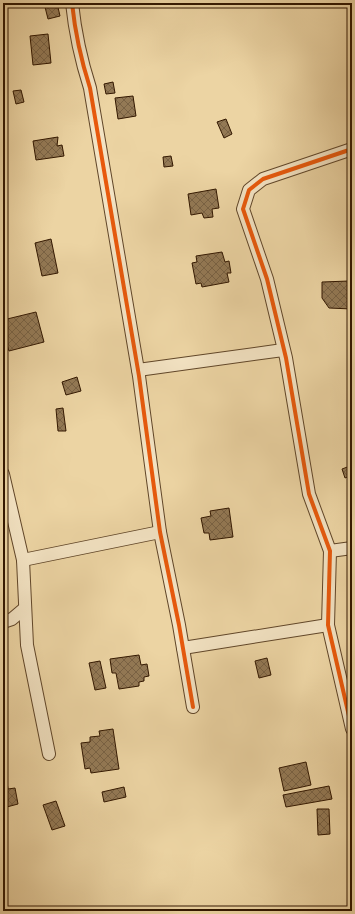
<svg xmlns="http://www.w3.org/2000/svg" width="355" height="914" font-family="'Old Standard TT',serif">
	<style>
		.building { fill: url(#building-cross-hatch); stroke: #321700 }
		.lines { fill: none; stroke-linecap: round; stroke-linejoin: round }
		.minor-casing { stroke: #604629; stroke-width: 14 }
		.minor { stroke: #f3e3c3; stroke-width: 12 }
		.cycleway-casing { stroke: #f3e3c3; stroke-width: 6 }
		.cycleway { stroke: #e8590c; stroke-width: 4 }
	</style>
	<defs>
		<pattern id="building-cross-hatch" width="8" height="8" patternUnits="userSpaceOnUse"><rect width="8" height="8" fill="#937955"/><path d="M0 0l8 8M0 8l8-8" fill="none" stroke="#796244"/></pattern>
	</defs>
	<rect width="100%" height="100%" fill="#ecd4a3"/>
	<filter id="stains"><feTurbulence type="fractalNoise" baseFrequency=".005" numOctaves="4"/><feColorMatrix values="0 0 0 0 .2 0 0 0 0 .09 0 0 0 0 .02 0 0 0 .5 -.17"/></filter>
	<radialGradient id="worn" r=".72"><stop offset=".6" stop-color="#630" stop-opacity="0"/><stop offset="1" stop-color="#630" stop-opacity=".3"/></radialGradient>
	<!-- building -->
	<g class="building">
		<polygon points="44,3 57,3 60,16 48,19"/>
		<polygon points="48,34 51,63 33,65 30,36"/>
		<polygon points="113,82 115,93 106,94 104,84"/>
		<polygon points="21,90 24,102 16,104 13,91"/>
		<polygon points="133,96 136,116 118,119 115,98"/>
		<polygon points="226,119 232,134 224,138 217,122"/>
		<polygon points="58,137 57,146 62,145 64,156 36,160 33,141"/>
		<polygon points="171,156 173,166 164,167 163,157"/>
		<polygon points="216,189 219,208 212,209 213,217 204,218 202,213 191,215 188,194"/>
		<polygon points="51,239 58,273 42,276 35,243"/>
		<polygon points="222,252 225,262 229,261 231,273 227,273 229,282 202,287 201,283 196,284 192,263 197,262 196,256"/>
		<polygon points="349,281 352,309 329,308 322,298 322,282"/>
		<polygon points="36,312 44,342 9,351 6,341 3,341 3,320"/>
		<polygon points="77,377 81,391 66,395 62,382"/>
		<polygon points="63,408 66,431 58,431 56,409"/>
		<polygon points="350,466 352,475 345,478 342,469"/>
		<polygon points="229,508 233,537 210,540 209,533 204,533 201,518 211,516 210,511"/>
		<polygon points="139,655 141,665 147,664 149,676 144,677 144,681 139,682 139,686 119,689 116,673 112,673 110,659"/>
		<polygon points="267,658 271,675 259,678 255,661"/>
		<polygon points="100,661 106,688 95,690 89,663"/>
		<polygon points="113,729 119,769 91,773 90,768 85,769 81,743 90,742 90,737 100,736 99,731"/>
		<polygon points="306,762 311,785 284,791 279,768"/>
		<polygon points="7,782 8,789 15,788 18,804 3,808 3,783"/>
		<polygon points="329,786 332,799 286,807 283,795"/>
		<polygon points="124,787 126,797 104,802 102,792"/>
		<polygon points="56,801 65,826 52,830 43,805"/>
		<polygon points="317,809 329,809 330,834 318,835"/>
	</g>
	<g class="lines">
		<defs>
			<g id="minor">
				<path d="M72,3C75,32 81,60 90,88L139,376L160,532L179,625L193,707"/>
				<polyline points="352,149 263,179 249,190 243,209 267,279 286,358 309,494 330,551 328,625 352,729"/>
				<polyline points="138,370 283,350"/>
				<polyline points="3,474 23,560 27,645 49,754"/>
				<polyline points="330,551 352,548"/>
				<polyline points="23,560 160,532"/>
				<polyline points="3,622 12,619 25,608"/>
				<polyline points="183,648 328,625"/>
			</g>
		</defs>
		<!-- minor casing -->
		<use href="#minor" class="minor-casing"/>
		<!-- minor -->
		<use href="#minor" class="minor"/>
		<defs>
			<g id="cycleway">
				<path d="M72,3C75,32 81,60 90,88L139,376L160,532L179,625L193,707"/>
				<polyline points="352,149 263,179 249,190 243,209 267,279 286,358 309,494 330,551 328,625 352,729"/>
			</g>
		</defs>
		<!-- cycleway casing -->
		<use href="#cycleway" class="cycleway-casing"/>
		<!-- cycleway -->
		<use href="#cycleway" class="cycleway"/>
	</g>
	<!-- margin -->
	<rect width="355" height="914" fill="none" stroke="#ecd4a3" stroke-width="16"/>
	<rect x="4" y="4" width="347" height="906" fill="none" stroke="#321700" stroke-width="2"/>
	<rect x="8" y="8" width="339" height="898" fill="none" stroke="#321700"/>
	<rect width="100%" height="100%" filter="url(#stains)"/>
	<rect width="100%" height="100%" fill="url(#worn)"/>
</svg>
